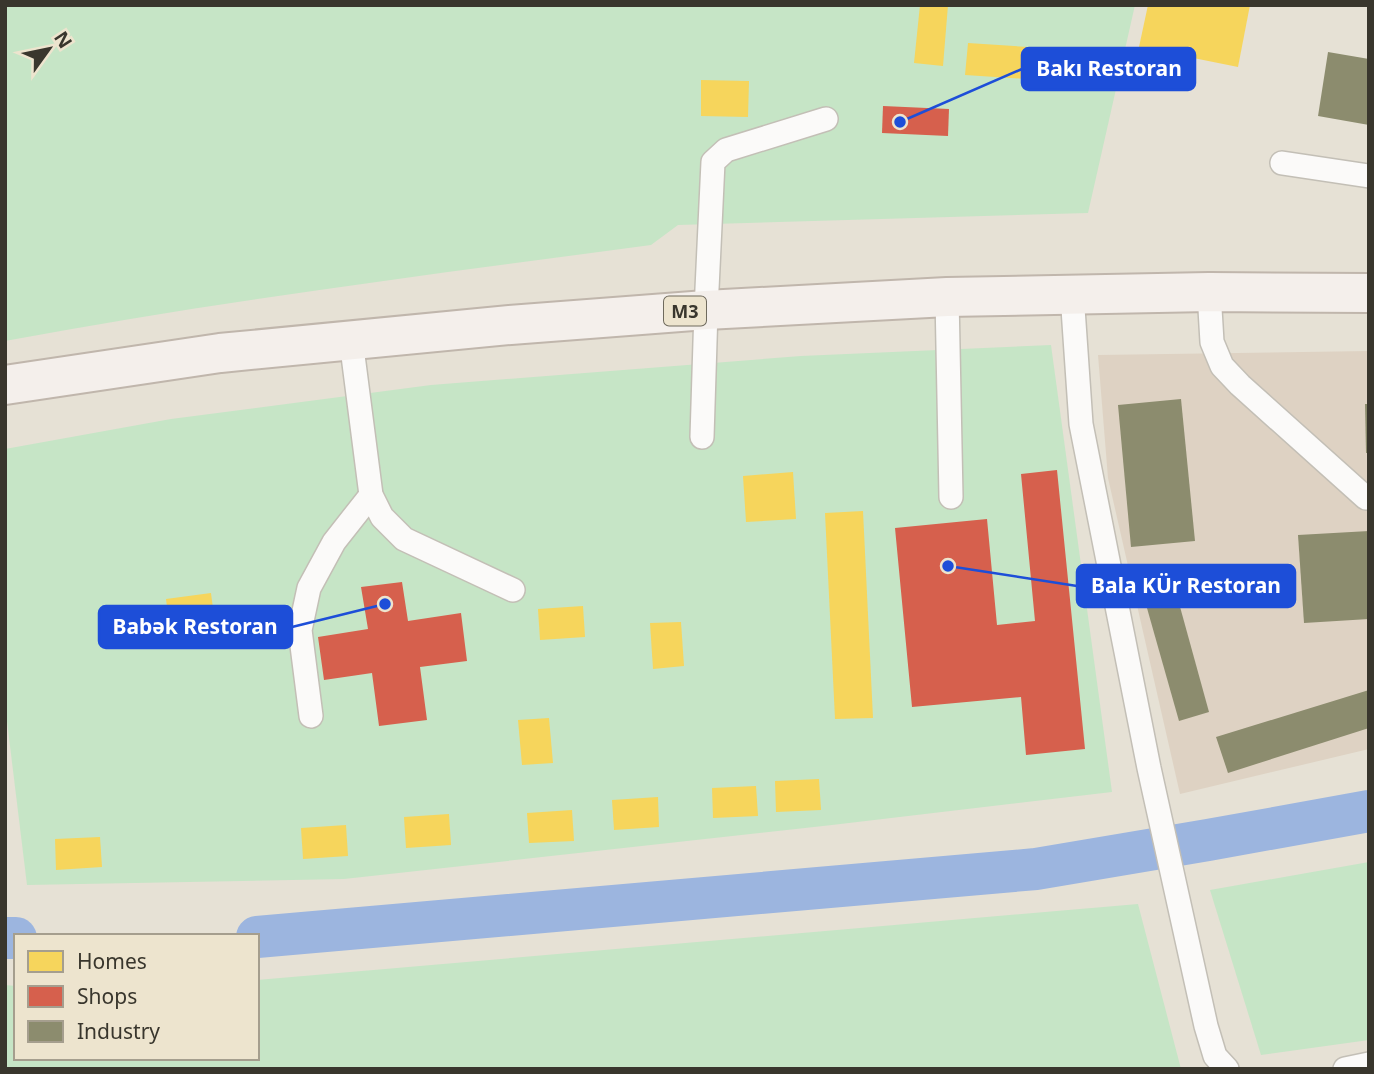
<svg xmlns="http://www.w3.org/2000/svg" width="1374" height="1074" font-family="'Noto Sans',sans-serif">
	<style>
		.industrial { fill: #ded2c3 }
		.green { fill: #c6e5c6 }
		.homes { fill: #f6d55c }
		.shops { fill: #d6604d }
		.industry { fill: #8c8c6e }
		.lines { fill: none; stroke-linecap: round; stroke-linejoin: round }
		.canal { stroke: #9cb5df; stroke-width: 42 }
		.lane-casing { stroke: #c3bfb6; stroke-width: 26 }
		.primary-casing { stroke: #c0b6ac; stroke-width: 42 }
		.lane { stroke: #fbfaf9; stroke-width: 23 }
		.primary { stroke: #f4efeb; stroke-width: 38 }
		.labels { text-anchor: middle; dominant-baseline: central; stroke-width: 7; stroke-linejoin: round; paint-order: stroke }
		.shield { fill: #ede4ce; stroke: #6f6a5d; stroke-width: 2 }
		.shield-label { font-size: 18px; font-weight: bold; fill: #39362d }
		.leader { fill: none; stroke: #1d4ed8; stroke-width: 2.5 }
		.callout-dot { fill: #1d4ed8; stroke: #ede4ce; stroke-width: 2.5 }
		.callout { fill: #1d4ed8; stroke: #1d4ed8; stroke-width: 2.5 }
		.callout-label { font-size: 21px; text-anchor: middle; font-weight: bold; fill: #fff }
	</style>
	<rect width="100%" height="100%" fill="#e6e1d5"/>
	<!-- industrial -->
	<polygon class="industrial" points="1369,351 1369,749 1180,794 1108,478 1098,355"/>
	<!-- green -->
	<g class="green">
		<path d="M5,5H1135L1088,213L678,225L651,245C435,274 219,301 5,341Z"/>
		<polygon points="1051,345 1112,792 832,825 344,879 27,885 5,705 5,449 171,419 431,385 801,356"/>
		<polygon points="1369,862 1369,1040 1261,1055 1210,890"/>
		<polygon points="1138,904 1181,1069 5,1069 5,985 16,986 16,1058 257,1058 257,980"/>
	</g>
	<!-- homes -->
	<g class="homes">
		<polygon points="920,5 948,5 943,66 914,63"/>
		<polygon points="1148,5 1250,5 1238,67 1139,47"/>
		<polygon points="968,43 1028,47 1026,79 965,75"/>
		<polygon points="701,80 749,81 748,117 701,116"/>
		<polygon points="793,472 796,519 746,522 743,476"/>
		<polygon points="863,511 873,718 835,719 825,513"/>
		<polygon points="211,593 215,624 170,630 166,599"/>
		<polygon points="583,606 585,637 540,640 538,609"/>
		<polygon points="681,622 684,666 653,669 650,623"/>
		<polygon points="549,718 553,763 522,765 518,720"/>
		<polygon points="819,779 821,810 776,812 775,781"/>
		<polygon points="756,786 758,816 713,818 712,788"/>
		<polygon points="658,797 659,827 614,830 612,800"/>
		<polygon points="572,810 574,841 529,843 527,813"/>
		<polygon points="449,814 451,845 406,848 404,817"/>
		<polygon points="346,825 348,856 303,859 301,828"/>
		<polygon points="100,837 102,867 56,870 55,839"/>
	</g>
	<!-- shops -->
	<g class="shops">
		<polygon points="883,106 949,109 948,136 882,133"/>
		<polygon points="1057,470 1085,749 1026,755 1021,697 912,707 895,528 987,519 997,625 1035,621 1021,474"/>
		<polygon points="402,582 408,621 461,613 467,661 420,667 427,720 379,726 372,673 324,680 318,637 368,629 361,587"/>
	</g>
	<!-- industry -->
	<g class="industry">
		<polygon points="1328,52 1369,59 1369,125 1318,116"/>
		<polygon points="1181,399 1195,541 1131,547 1118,405"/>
		<polygon points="1365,404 1369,404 1369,453 1366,453"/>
		<polygon points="1369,531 1369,619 1304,623 1298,535"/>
		<polygon points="1174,585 1209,712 1179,721 1143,594"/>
		<polygon points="1369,690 1369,728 1228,773 1216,737"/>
	</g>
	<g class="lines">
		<!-- canal -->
		<g class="canal">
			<polyline points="257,937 1036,869 1208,840 1369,811"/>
			<polyline points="5,938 16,938"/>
		</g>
		<defs>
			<g id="lane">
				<polyline points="1282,163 1369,176"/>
				<polyline points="1209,292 1212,342 1222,366 1240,385 1366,498"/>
				<polyline points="1072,294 1081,424 1149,768 1206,1026 1215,1056 1227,1069"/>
				<polyline points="947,297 951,497"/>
				<polyline points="351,340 371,495 382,517 404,539 513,590"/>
				<polyline points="702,437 706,310 713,162 726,150 826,119"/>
				<polyline points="311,716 300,630 309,588 334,542 371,495"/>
				<polyline points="1345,1069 1369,1064"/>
			</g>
			<polyline id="primary" points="5,385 220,353 510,325 706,310 947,297 1209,292 1369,293"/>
		</defs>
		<!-- lane casing -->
		<use href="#lane" class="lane-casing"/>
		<!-- primary casing -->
		<use href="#primary" class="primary-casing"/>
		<!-- lane -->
		<use href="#lane" class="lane"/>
		<!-- primary -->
		<use href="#primary" class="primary"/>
	</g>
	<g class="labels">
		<!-- shield labels -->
		<rect class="shield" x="664" y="296.5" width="42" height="29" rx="5"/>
		<g class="shield-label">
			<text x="685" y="311">M3</text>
		</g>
	</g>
	<!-- callouts -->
	<path class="leader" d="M900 122L1022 69M948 566L1077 586M385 604L292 627"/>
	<g class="callout-dot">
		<circle cx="900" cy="122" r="7"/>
		<circle cx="948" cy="566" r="7"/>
		<circle cx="385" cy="604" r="7"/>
	</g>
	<g class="callout">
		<rect x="1022" y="48" width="173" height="42" rx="7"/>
		<rect x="1077" y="565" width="218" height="42" rx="7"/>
		<rect x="99" y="606" width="193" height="42" rx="7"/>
	</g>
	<g class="callout-label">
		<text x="1109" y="76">Bakı Restoran</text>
		<text x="1186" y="593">Bala KÜr Restoran</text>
		<text x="195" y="634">Babək Restoran</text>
	</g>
	<!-- border -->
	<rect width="1374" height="1074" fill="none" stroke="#39362d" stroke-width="14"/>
	<!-- legend -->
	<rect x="14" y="934" width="245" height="126" fill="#ede4ce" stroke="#a59e8e" stroke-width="2"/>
	<rect x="28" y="951" width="35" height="21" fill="#f6d55c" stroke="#a59e8e" stroke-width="2"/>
	<text x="77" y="969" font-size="21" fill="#39362d">Homes</text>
	<rect x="28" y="986" width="35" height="21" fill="#d6604d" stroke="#a59e8e" stroke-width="2"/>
	<text x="77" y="1004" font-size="21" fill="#39362d">Shops</text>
	<rect x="28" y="1021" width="35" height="21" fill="#8c8c6e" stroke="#a59e8e" stroke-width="2"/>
	<text x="77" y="1039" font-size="21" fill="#39362d">Industry</text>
	<!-- north arrow -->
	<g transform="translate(49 49) rotate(57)" stroke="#ede4ce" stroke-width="5" paint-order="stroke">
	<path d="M0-5L12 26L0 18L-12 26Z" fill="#39362d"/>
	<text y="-10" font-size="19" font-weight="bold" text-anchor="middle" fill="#39362d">N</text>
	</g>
</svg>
